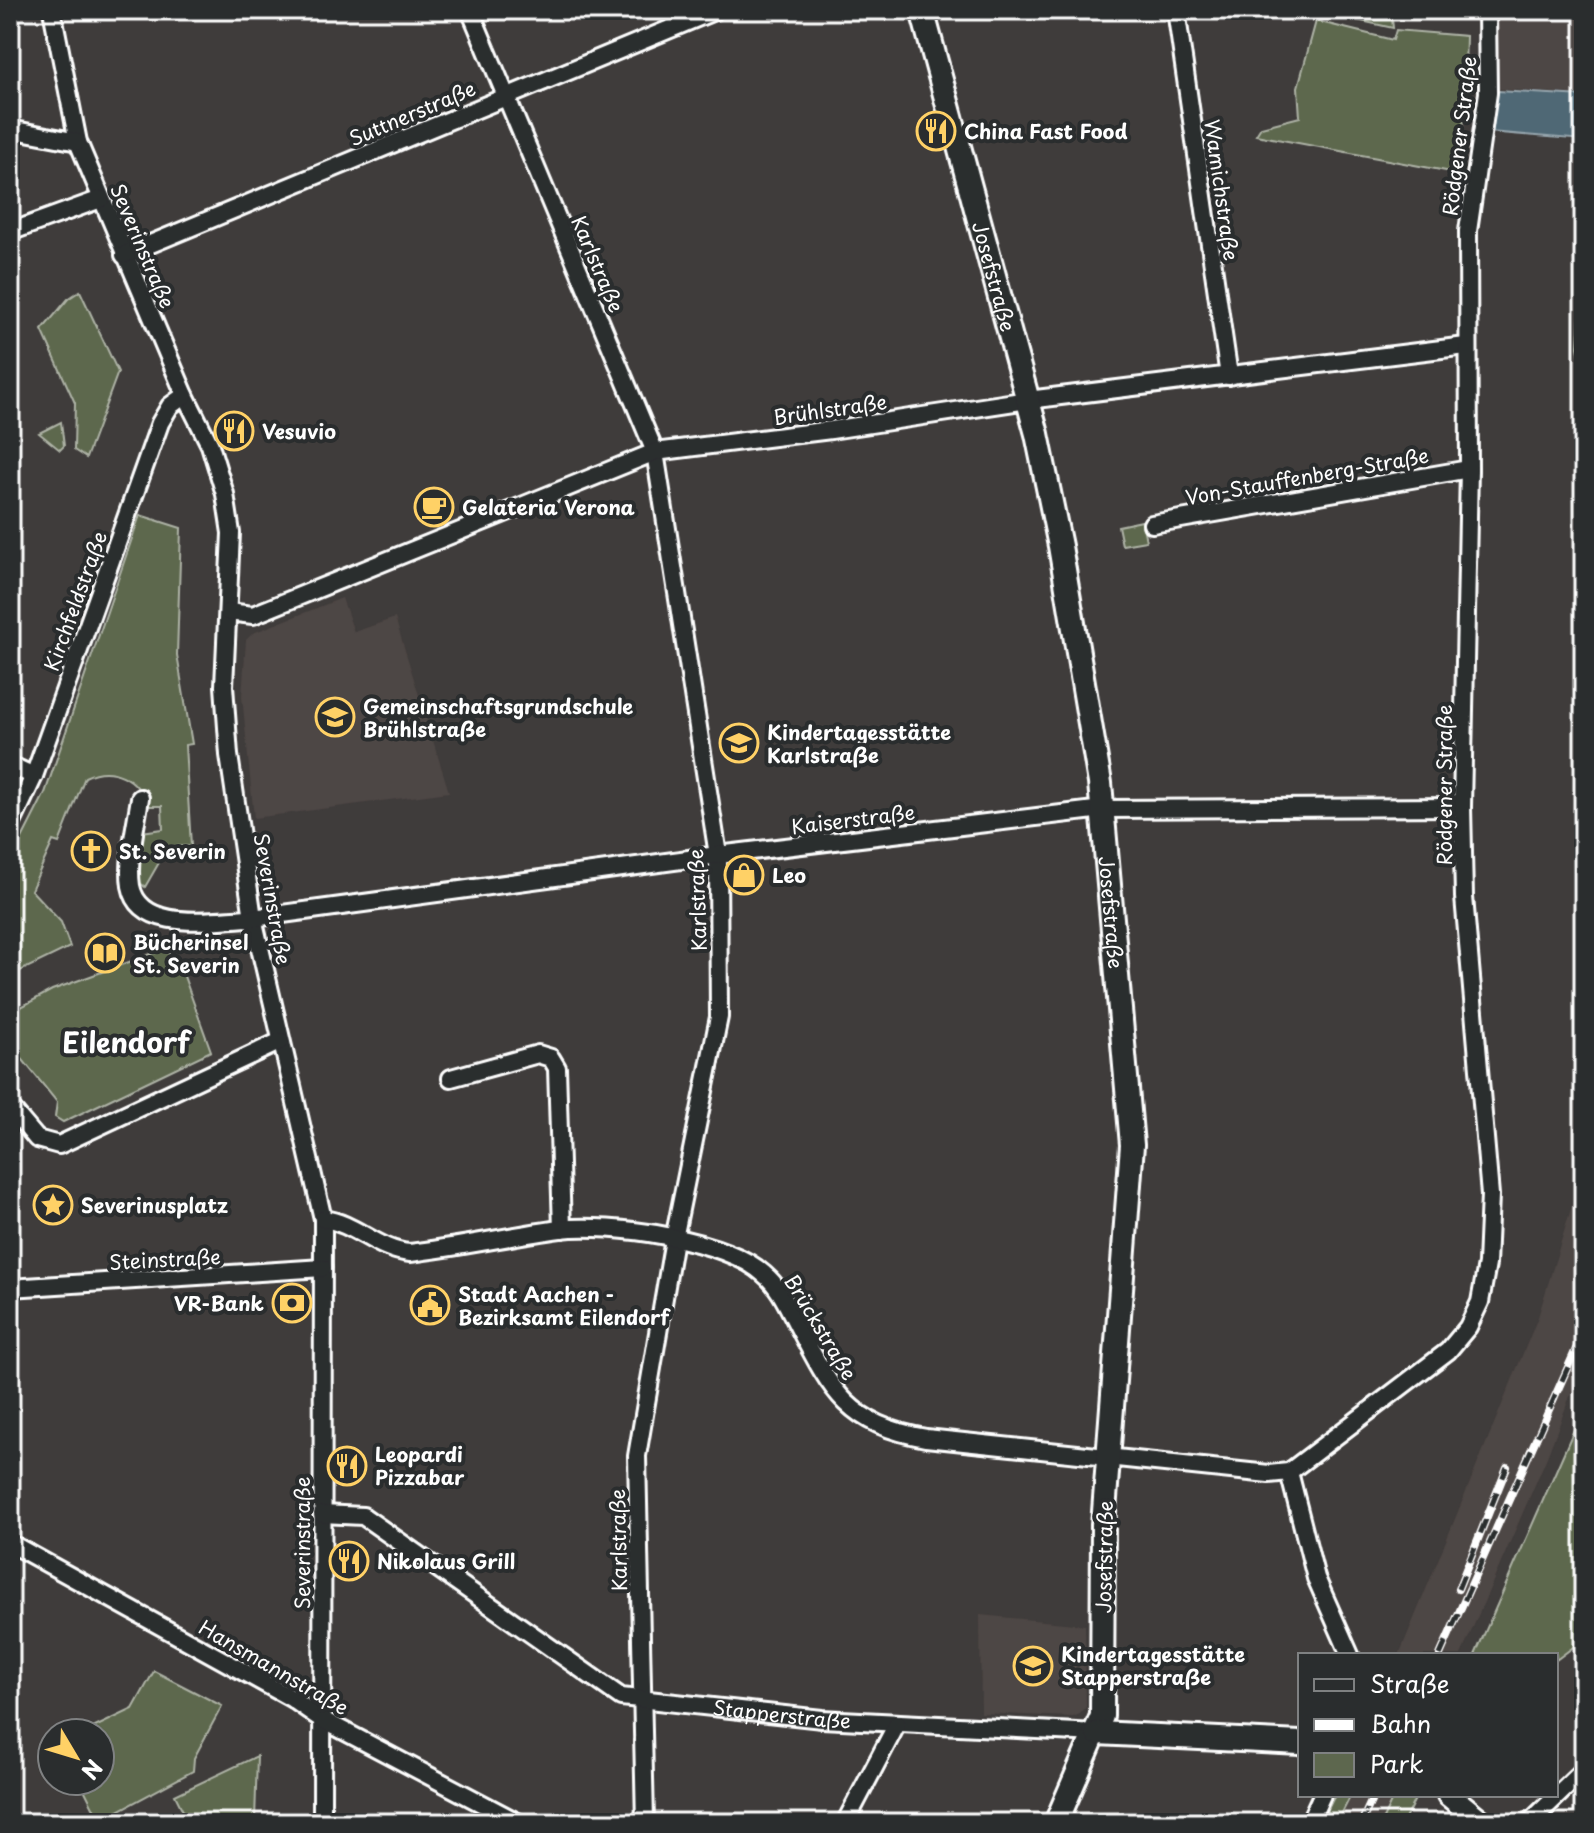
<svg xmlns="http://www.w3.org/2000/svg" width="1594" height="1833" font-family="'Playpen Sans',sans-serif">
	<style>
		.built { fill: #4e4644 }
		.green { fill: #5d674e; stroke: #aeb3a6; stroke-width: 2 }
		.water { fill: #4f6874; stroke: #95a4ac; stroke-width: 2 }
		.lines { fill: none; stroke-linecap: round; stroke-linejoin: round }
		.minor-casing { stroke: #fff; stroke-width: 22 }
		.tertiary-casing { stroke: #fff; stroke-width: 28 }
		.minor { stroke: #2a2d2e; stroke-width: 16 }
		.tertiary { stroke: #2a2d2e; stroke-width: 22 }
		.rail-casing { stroke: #fff; stroke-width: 8 }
		.rail { stroke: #2a2d2e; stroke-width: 5; stroke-dasharray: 15; stroke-linecap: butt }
		.labels { text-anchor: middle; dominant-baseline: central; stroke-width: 8; stroke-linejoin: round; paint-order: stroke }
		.street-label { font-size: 20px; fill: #fff; stroke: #2a2d2e }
		.poi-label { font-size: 20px; font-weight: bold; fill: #fff; stroke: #2a2d2e; text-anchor: start }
		.district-label { font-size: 28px; font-weight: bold; fill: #fff; stroke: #2a2d2e }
	</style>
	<rect width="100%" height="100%" fill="#3f3c3b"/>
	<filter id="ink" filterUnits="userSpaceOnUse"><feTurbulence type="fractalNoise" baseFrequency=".0125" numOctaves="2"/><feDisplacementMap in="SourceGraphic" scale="16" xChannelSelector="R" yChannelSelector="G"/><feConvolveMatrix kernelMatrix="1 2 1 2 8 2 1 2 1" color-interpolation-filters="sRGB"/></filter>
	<g filter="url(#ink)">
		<!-- built -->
		<g class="built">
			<polygon points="1497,10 1584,10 1584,95 1498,89"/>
			<polygon points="342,598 354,632 395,618 449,792 254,818 242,696 246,640 253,633"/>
			<polygon points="1584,1166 1584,1359 1547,1457 1461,1655 1399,1655 1538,1317"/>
			<polygon points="980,1615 1085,1625 1086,1707 1080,1714 1073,1717 981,1713"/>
			<polygon points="1351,1795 1394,1795 1381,1823 1337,1823"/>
		</g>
		<!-- green -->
		<g class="green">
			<polygon points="1288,10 1391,10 1393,28 1316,11 1313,16"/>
			<polygon points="1316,21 1393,40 1396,30 1466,36 1462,174 1256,135 1261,127 1300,117 1298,87"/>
			<polygon points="1584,254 1584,377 1578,347"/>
			<polygon points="80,291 118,372 86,458 74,450 75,403 42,330 68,299"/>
			<polygon points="61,422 64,446 60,450 39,433"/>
			<path d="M140,515L181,528L177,655L192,744L185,745L191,846L168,847L145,887L139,882L137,860L142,832L163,829L162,806H146C140,778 111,764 85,777L59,843L53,841L31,890L61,922L70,947L10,976V862L45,793Z"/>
			<polygon points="1142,521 1146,541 1122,545 1118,526"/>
			<polygon points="165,949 181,968 211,1051 63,1122 55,1117 57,1102 10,1044 10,1013 52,990"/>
			<polygon points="1584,1407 1584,1639 1556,1660 1556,1655 1475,1655"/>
			<polygon points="154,1671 222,1706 194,1758 193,1771 100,1821 80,1781 100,1781 100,1733 67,1733 93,1728 133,1709"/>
			<polygon points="257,1756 255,1821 189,1823 175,1795"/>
			<polygon points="1335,1795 1351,1795 1337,1823 1321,1823"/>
			<polygon points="1394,1795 1417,1795 1403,1823 1381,1823"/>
		</g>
		<!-- water -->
		<polygon class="water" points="1498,91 1584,96 1584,140 1489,132"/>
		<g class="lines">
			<defs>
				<g id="minor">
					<polyline points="52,10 78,142 185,395 210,445 225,494 231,533 224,686 229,755 253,918 323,1219 322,1823"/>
					<polyline points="470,10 655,452 718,855 719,1017 674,1239 637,1456 645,1823"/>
					<polyline points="1176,10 1229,376"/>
					<polyline points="10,129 78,142"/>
					<polyline points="10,232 101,199"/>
					<polyline points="124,255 716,10"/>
					<polyline points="1152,524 1469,469"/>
					<polyline points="228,612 253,615 655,452 831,430 1028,400 1466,346"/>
					<polyline points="10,765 34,776"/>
					<path d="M140,798C136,825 127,860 131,886C140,935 218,918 253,918L718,855L1103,809L1462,807"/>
					<polyline points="10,827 34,776 160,423 170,406 185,395"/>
					<polyline points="451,1078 538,1054 551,1058 557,1068 562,1229"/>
					<polyline points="10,1107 37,1139 59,1145 281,1041"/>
					<path d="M323,1219C356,1223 376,1250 410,1253C460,1247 510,1236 560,1229C611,1223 726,1239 764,1274C780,1287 788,1307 797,1324C832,1392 847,1424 926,1438L1269,1474L1289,1472L1448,1351L1468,1327L1480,1302L1487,1264L1490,1195L1464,897L1462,807L1469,469L1468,231L1488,93L1487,10"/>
					<polyline points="10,1288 323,1268"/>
					<polyline points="1289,1472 1316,1578 1350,1655"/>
					<path id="s1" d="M322,1514L363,1516L621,1697L822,1719L1097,1733"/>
					<polyline points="10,1543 291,1698 321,1719 519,1823"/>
					<polyline points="845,1823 897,1724"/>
					<polyline points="1309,1823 1322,1795"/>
					<polyline points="1529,1823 1584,1770"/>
				</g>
				<g id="tertiary">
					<path id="s2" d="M922,10L1037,434L1060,546L1100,783L1132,1145L1103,1525L1102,1716L1056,1823"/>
					<polyline points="1097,1733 1300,1743"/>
					<polyline points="1449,1795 1483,1823"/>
				</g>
			</defs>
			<!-- minor casing -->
			<use href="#minor" class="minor-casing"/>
			<!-- tertiary casing -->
			<use href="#tertiary" class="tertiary-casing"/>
			<!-- minor -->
			<use href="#minor" class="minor"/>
			<!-- tertiary -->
			<use href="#tertiary" class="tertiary"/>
			<defs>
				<g id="rail">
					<polyline points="1458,1589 1507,1467"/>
					<polyline points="1440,1655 1584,1331"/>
					<polyline points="1361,1823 1374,1795"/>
				</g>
			</defs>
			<!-- rail casing -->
			<use href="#rail" class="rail-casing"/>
			<!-- rail -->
			<use href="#rail" class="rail"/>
		</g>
	</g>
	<!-- icons -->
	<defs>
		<symbol id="restaurant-ring" viewBox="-11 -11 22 22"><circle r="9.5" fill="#2a2d2e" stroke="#ffd166" stroke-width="1.5"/><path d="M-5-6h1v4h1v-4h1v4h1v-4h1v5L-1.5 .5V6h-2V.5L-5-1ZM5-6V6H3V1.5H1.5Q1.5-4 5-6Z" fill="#ffd166"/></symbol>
		<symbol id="cafe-ring" viewBox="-11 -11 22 22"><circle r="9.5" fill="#2a2d2e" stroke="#ffd166" stroke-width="1.5"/><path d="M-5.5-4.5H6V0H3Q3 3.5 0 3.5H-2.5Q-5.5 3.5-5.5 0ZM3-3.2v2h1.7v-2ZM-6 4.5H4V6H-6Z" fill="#ffd166"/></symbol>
		<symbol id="school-ring" viewBox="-11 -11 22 22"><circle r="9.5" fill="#2a2d2e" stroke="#ffd166" stroke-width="1.5"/><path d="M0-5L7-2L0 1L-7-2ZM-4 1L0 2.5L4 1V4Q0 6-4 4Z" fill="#ffd166"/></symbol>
		<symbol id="church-ring" viewBox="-11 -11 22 22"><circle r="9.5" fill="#2a2d2e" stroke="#ffd166" stroke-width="1.5"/><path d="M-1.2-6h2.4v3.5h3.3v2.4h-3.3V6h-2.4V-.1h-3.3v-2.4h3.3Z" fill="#ffd166"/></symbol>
		<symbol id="shop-ring" viewBox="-11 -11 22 22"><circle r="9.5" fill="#2a2d2e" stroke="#ffd166" stroke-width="1.5"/><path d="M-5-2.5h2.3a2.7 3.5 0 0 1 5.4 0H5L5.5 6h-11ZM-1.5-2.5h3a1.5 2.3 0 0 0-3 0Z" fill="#ffd166"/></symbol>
		<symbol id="library-ring" viewBox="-11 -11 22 22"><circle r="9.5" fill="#2a2d2e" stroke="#ffd166" stroke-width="1.5"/><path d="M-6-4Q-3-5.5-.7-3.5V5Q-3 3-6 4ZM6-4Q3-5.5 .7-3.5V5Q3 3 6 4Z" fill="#ffd166"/></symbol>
		<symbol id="sight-ring" viewBox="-11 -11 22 22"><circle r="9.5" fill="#2a2d2e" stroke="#ffd166" stroke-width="1.5"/><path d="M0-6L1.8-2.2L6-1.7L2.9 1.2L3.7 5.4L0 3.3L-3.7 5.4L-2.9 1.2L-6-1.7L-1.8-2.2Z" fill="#ffd166"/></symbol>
		<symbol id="bank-ring" viewBox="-11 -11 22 22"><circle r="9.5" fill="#2a2d2e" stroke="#ffd166" stroke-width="1.5"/><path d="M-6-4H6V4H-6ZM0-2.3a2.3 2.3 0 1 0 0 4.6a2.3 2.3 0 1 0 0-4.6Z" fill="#ffd166"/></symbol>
		<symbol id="civic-ring" viewBox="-11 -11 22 22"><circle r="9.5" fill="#2a2d2e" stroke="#ffd166" stroke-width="1.5"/><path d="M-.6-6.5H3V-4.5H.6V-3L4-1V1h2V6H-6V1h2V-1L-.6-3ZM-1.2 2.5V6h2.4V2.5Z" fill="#ffd166"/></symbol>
	</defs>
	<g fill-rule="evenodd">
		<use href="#restaurant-ring" x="914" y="109" width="44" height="44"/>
		<use href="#restaurant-ring" x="212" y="409" width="44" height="44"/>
		<use href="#cafe-ring" x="412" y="485" width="44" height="44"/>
		<use href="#school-ring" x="313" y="695" width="44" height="44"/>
		<use href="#school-ring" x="717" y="721" width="44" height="44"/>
		<use href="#church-ring" x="69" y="829" width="44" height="44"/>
		<use href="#shop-ring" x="722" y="853" width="44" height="44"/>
		<use href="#library-ring" x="83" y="931" width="44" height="44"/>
		<use href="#sight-ring" x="31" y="1183" width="44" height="44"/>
		<use href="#bank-ring" x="270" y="1281" width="44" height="44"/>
		<use href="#civic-ring" x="408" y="1283" width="44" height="44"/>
		<use href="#restaurant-ring" x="325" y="1444" width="44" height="44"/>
		<use href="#restaurant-ring" x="327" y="1539" width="44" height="44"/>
		<use href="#school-ring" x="1011" y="1644" width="44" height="44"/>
	</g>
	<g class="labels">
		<!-- street labels -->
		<g class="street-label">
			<text transform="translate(412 113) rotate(-23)">Suttnerstraße</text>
			<text transform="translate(1459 136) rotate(-83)">Rödgener Straße</text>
			<text transform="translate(1222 190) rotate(82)">Wamichstraße</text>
			<text transform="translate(143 246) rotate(67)">Severinstraße</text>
			<text transform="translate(598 264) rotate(67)">Karlstraße</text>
			<text stroke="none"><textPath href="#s2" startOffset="276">Josefstraße</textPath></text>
			<text transform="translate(830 409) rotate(-8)">Brühlstraße</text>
			<text transform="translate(1307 476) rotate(-10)">Von-Stauffenberg-Straße</text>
			<text transform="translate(75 601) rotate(-70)">Kirchfeldstraße</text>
			<text transform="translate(1444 785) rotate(-90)">Rödgener Straße</text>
			<text transform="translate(853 819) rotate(-7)">Kaiserstraße</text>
			<text transform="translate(273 899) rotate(80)">Severinstraße</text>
			<text transform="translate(697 900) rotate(-92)">Karlstraße</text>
			<text stroke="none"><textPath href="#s2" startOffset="924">Josefstraße</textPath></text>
			<text transform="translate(165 1259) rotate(-3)">Steinstraße</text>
			<text transform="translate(821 1327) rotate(59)">Brückstraße</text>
			<text transform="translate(618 1540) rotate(-91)">Karlstraße</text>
			<text transform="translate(302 1543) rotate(-90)">Severinstraße</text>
			<text transform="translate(1104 1557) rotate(-89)">Josefstraße</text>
			<text transform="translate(274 1667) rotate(30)">Hansmannstraße</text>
			<text stroke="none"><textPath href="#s1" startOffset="518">Stapperstraße</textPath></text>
		</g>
		<!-- poi labels -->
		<g class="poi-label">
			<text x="964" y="131">China Fast Food</text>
			<text x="262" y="431">Vesuvio</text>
			<text x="462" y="507">Gelateria Verona</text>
			<text x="363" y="706">Gemeinschaftsgrundschule<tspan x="363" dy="23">Brühlstraße</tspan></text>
			<text x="767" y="732">Kindertagesstätte<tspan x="767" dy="23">Karlstraße</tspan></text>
			<text x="119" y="851">St. Severin</text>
			<text x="772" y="875">Leo</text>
			<text x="133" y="942">Bücherinsel<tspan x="133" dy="23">St. Severin</tspan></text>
			<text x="81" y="1205">Severinusplatz</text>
			<text x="458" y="1294">Stadt Aachen -<tspan x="458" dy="23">Bezirksamt Eilendorf</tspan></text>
			<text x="264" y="1303" text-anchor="end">VR-Bank</text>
			<text x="375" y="1454">Leopardi<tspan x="375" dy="23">Pizzabar</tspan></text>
			<text x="377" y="1561">Nikolaus Grill</text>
			<text x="1061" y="1654">Kindertagesstätte<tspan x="1061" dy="23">Stapperstraße</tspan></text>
		</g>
		<!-- district labels -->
		<g class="district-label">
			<text x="126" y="1041">Eilendorf</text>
		</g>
	</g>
	<!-- margin -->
	<rect width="1594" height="1833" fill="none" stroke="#2a2d2e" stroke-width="40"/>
	<rect x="20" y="20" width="1554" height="1793" fill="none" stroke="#fff" stroke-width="3" filter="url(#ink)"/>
	<!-- legend -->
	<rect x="1298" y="1653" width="260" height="144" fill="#2a2d2e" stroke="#7f8182" stroke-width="2"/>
	<rect x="1314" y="1679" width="40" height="12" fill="#2a2d2e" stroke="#7f8182" stroke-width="2"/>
	<text x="1370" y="1693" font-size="24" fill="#ffffff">Straße</text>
	<rect x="1314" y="1719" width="40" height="12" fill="#ffffff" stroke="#7f8182" stroke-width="2"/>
	<text x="1370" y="1733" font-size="24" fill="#ffffff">Bahn</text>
	<rect x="1314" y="1753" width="40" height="24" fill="#5d674e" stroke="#7f8182" stroke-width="2"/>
	<text x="1370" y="1773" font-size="24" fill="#ffffff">Park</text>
	<!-- north arrow -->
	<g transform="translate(76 1757) rotate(128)"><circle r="38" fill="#2a2d2e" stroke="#7f8182" stroke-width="2"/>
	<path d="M0-6L14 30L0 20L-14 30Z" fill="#ffd166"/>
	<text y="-12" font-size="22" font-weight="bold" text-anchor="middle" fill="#ffffff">N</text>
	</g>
</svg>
